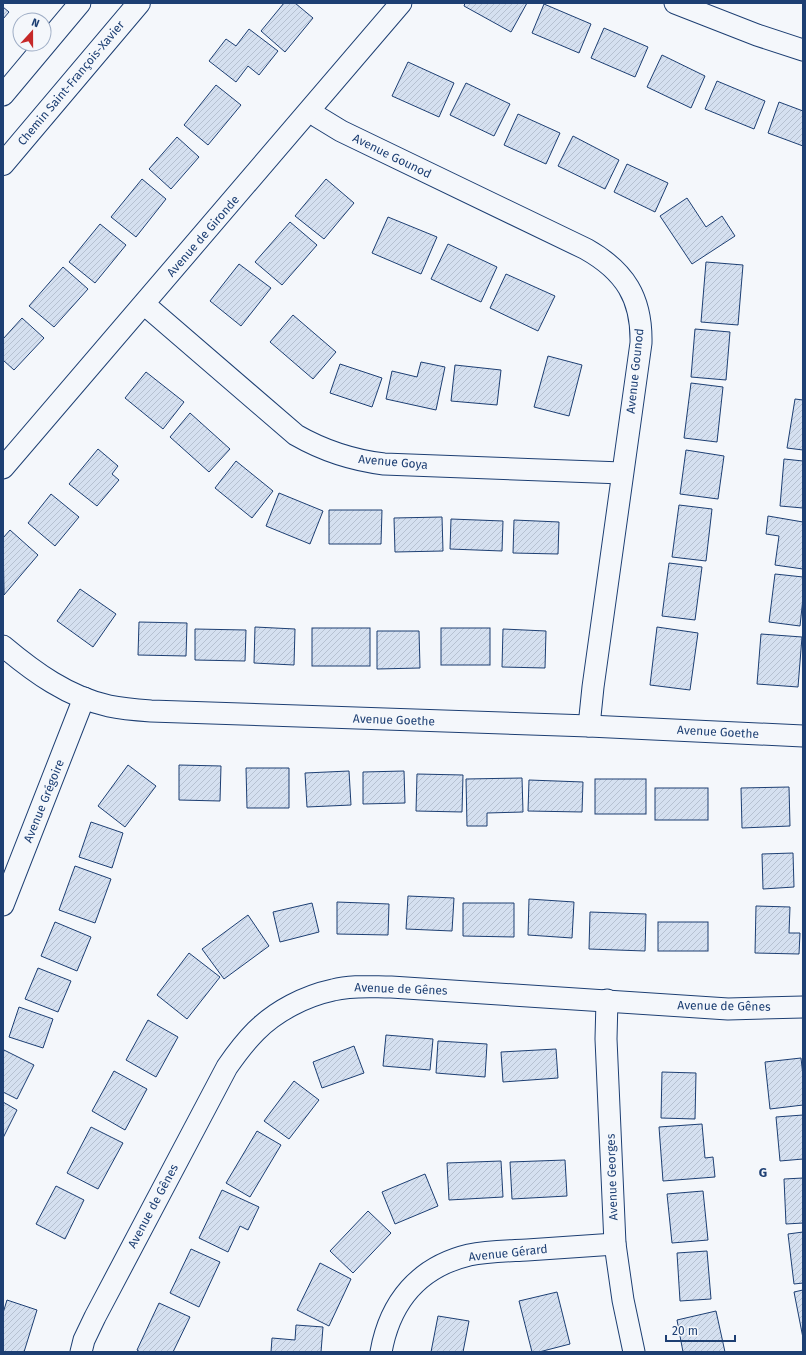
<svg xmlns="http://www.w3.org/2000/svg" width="806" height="1355" font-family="'Fira Sans',sans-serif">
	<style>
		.building { fill: url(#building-hatch); stroke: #1d3f73 }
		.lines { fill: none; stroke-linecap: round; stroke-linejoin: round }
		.minor-casing { stroke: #1d3f73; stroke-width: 23 }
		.tertiary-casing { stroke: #1d3f73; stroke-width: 24 }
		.minor { stroke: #f4f7fb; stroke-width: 21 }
		.tertiary { stroke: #f4f7fb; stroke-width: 22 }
		.labels { text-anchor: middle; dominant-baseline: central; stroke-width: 3; stroke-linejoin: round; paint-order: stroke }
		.street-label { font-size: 12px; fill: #1d3f73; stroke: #f4f7fb }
		.neighbourhood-label { font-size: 13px; font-weight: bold; fill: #1d3f73; stroke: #f4f7fb }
	</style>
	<defs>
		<pattern id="building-hatch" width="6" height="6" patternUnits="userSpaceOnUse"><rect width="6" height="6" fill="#d5e0f0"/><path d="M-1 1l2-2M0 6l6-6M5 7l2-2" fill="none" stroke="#b6c1d1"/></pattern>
	</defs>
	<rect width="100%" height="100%" fill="#f4f7fb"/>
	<!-- building -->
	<g class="building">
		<polygon points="284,3 295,3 313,18 285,52 261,31"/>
		<polygon points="465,3 527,3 511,32 464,6"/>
		<polygon points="544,4 591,24 579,53 532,33"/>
		<polygon points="3,7 9,12 3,19"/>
		<polygon points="604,28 648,47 635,77 591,58"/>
		<polygon points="249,29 278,51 259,75 248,66 236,82 209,61 226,39 236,46"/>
		<polygon points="662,55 705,76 691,108 647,87"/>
		<polygon points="408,62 454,83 439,117 392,96"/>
		<polygon points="717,81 765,101 754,129 705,109"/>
		<polygon points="466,83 510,104 494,136 450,115"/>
		<polygon points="216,85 241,105 208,145 184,125"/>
		<polygon points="779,102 803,111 803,146 768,133"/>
		<polygon points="518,114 560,133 546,164 504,145"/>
		<polygon points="573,136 619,160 605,189 558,166"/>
		<polygon points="177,137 199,157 171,189 149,169"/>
		<polygon points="627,164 668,183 655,212 614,192"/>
		<polygon points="142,179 166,199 136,237 111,217"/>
		<polygon points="326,179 354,203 324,239 295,216"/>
		<polygon points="687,198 706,227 722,216 735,236 692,264 660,216"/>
		<polygon points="388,217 437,237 421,274 372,253"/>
		<polygon points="290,222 317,245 282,285 255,262"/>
		<polygon points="100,224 126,245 95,283 69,262"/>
		<polygon points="448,244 497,267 481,302 431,279"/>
		<polygon points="706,262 743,265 738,325 701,322"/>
		<polygon points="239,264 271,288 241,326 210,301"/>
		<polygon points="63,267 88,289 54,327 29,306"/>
		<polygon points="506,274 555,296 538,331 490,308"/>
		<polygon points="293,315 336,352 313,379 270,342"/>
		<polygon points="22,318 44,338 14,370 3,360 3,339"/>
		<polygon points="695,329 730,332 726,380 691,377"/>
		<polygon points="548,356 582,365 569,416 534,407"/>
		<polygon points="421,362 445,367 436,410 386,399 392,371 417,377"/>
		<polygon points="340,364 382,378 372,407 330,393"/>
		<polygon points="455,365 501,370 497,405 451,401"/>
		<polygon points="146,372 184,402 163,429 125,398"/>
		<polygon points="691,383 723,387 717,442 684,438"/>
		<polygon points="795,399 803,400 803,450 787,448"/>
		<polygon points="190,413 230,449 209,472 170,437"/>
		<polygon points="98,449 118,466 112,474 119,480 97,506 69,484"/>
		<polygon points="686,450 724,456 718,499 680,494"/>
		<polygon points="784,459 803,461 803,508 780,506"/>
		<polygon points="236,461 273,491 252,518 215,488"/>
		<polygon points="279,493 323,511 310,544 266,526"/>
		<polygon points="51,494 79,517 55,546 28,523"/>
		<polygon points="679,505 712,509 706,561 672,557"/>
		<polygon points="329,510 382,510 381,544 329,544"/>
		<polygon points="768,516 803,522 803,569 775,565 779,536 766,534"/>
		<polygon points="442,517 443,551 395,552 394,518"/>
		<polygon points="451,519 503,521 502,551 450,549"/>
		<polygon points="514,520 559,522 558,554 513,553"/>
		<polygon points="10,530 38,555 4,595 3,538"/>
		<polygon points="669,563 702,567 695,620 662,616"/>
		<polygon points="775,574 803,577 803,598 800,626 769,622"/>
		<polygon points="80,589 116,614 93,647 57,621"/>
		<polygon points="139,622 187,623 186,656 138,655"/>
		<polygon points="255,627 295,629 294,665 254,663"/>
		<polygon points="657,627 698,633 690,690 650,685"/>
		<rect x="312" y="628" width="58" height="38"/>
		<rect x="441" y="628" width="49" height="37"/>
		<polygon points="195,629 246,630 245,661 195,660"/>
		<polygon points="503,629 546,631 545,668 502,667"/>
		<polygon points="377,631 419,631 420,668 377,669"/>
		<polygon points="761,634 802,637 798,687 757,684"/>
		<polygon points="128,765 156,786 125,827 98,806"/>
		<polygon points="179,765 221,766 220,801 179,800"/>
		<polygon points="246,768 289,768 289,808 247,808"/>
		<polygon points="349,771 351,805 307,807 305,773"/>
		<polygon points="404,771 405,803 363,804 363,772"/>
		<polygon points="417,774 463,775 462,812 416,811"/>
		<polygon points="522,778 523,812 487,813 487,826 467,826 466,779"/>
		<rect x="595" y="779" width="51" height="35"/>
		<polygon points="529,780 583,782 582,812 528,811"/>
		<polygon points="789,787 790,826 742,828 741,788"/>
		<rect x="655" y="788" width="53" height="32"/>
		<polygon points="91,822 123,833 112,868 79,857"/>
		<polygon points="793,853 794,887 763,889 762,854"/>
		<polygon points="75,866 111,879 95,923 59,910"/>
		<polygon points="408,896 454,898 452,931 406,929"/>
		<polygon points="529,899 574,902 572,938 528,935"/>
		<polygon points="337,902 389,904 388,935 337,934"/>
		<polygon points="312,903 319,932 280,942 273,912"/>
		<polygon points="463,903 514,903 514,937 463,936"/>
		<polygon points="756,906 790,907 789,933 800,933 799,954 755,953"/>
		<polygon points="590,912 646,914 645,951 589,949"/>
		<polygon points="248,915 269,946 224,979 202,949"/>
		<polygon points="55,922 91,937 77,971 41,956"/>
		<rect x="658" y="922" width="50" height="29"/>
		<polygon points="189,953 220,977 187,1019 157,995"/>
		<polygon points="38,968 71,981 58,1012 25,999"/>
		<polygon points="19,1007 53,1019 43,1048 9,1037"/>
		<polygon points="148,1020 178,1037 156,1077 126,1060"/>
		<polygon points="386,1035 433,1039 430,1070 383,1066"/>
		<polygon points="438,1041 487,1044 485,1077 436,1073"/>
		<polygon points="354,1046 364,1073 322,1088 313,1062"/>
		<polygon points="556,1049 558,1078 503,1082 501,1052"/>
		<polygon points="4,1050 34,1065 17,1099 3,1092 3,1052"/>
		<polygon points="801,1058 803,1076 803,1105 770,1109 765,1062"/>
		<polygon points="114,1071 147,1089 125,1130 92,1111"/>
		<polygon points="662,1072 696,1073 695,1119 661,1118"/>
		<polygon points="294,1081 319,1100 289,1139 264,1121"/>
		<polygon points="3,1102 17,1110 3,1138"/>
		<polygon points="803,1115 803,1159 780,1161 776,1117"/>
		<polygon points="702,1124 705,1158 713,1157 715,1177 663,1181 659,1127"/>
		<polygon points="91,1127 123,1143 98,1189 67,1173"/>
		<polygon points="257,1131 281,1145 250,1197 226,1183"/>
		<polygon points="565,1160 567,1196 512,1199 510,1162"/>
		<polygon points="501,1161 503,1197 449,1200 447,1163"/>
		<polygon points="425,1174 438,1206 395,1224 382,1192"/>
		<polygon points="803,1178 803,1223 786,1224 784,1179"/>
		<polygon points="56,1186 84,1200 65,1239 36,1224"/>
		<polygon points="222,1190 259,1207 248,1230 240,1226 228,1252 199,1238"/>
		<polygon points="703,1191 708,1240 672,1243 667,1194"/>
		<polygon points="368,1211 391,1233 353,1273 330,1251"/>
		<polygon points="803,1232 803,1283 794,1284 788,1234"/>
		<polygon points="191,1249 220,1262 199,1307 170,1293"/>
		<polygon points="707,1251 711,1299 680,1301 677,1253"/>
		<polygon points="320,1263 351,1279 329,1326 297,1310"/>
		<polygon points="803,1290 803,1338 794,1292"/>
		<polygon points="557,1292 570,1344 539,1352 532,1352 519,1301"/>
		<polygon points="7,1300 37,1310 24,1352 3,1352 3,1313"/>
		<polygon points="159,1303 190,1317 173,1352 140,1352 137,1350"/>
		<polygon points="716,1311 725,1352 683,1352 677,1320"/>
		<polygon points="438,1316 469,1321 463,1352 431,1352"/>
		<polygon points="296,1325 323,1327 321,1352 271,1352 272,1338 295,1340"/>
	</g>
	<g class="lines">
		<defs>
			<g id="minor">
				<polyline points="675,3 757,35 803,50"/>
				<polyline points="3,95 80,3"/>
				<path d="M311,110L318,117L341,131L586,249C625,271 642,298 641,343L593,687L589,726"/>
				<path d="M144,304L296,435C324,451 351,460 384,464L622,473"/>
				<polyline points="3,468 401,3"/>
				<path d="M3,646C34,672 68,697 109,706C123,709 137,710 151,711L589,726L803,736"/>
				<polyline points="3,905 84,698"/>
				<polyline points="607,1000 606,1039 615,1244 623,1300 634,1352"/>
				<path d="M81,1352L84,1340L95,1317L227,1067C236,1054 245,1042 256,1031C276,1011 305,996 333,990C352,985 372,987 391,987L728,1009L803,1007"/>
				<path d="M381,1352C390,1302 419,1267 469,1255C488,1251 508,1251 527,1250C556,1248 586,1246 615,1244"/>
			</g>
			<polyline id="tertiary" points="3,164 139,3"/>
		</defs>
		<!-- minor casing -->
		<use href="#minor" class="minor-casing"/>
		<!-- tertiary casing -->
		<use href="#tertiary" class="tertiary-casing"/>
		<!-- minor -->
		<use href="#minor" class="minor"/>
		<!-- tertiary -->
		<use href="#tertiary" class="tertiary"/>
	</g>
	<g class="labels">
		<!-- street labels -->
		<g class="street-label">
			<text transform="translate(71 83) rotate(-50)">Chemin Saint-François-Xavier</text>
			<text transform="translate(392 156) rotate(26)">Avenue Gounod</text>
			<text transform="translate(203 236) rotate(-49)">Avenue de Gironde</text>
			<text transform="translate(635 371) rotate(-84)">Avenue Gounod</text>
			<text transform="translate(393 462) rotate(5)">Avenue Goya</text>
			<text transform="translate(394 720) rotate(2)">Avenue Goethe</text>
			<text transform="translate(718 732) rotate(3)">Avenue Goethe</text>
			<text transform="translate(44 801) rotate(-68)">Avenue Grégoire</text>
			<text transform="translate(401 989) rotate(2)">Avenue de Gênes</text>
			<text transform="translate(724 1006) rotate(1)">Avenue de Gênes</text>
			<text transform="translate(612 1177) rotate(-92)">Avenue Georges</text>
			<text transform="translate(153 1206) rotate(-62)">Avenue de Gênes</text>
			<text transform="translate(508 1253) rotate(-6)">Avenue Gérard</text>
		</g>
		<!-- neighbourhood labels -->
		<g class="neighbourhood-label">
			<text x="763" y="1172">G</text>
		</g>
	</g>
	<!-- border -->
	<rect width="806" height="1355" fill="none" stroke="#1d3f73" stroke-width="8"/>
	<!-- north arrow -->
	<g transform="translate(32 32) rotate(21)"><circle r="19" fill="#f4f7fb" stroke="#9eadc5"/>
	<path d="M0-3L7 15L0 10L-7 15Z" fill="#c62828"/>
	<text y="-6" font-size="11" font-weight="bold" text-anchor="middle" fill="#1d3f73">N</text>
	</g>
	<!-- scale -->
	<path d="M666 1335v6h69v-6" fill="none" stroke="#1d3f73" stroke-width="2"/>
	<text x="672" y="1335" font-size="12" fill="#1d3f73" stroke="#f4f7fb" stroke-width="3" paint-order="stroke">20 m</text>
</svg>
